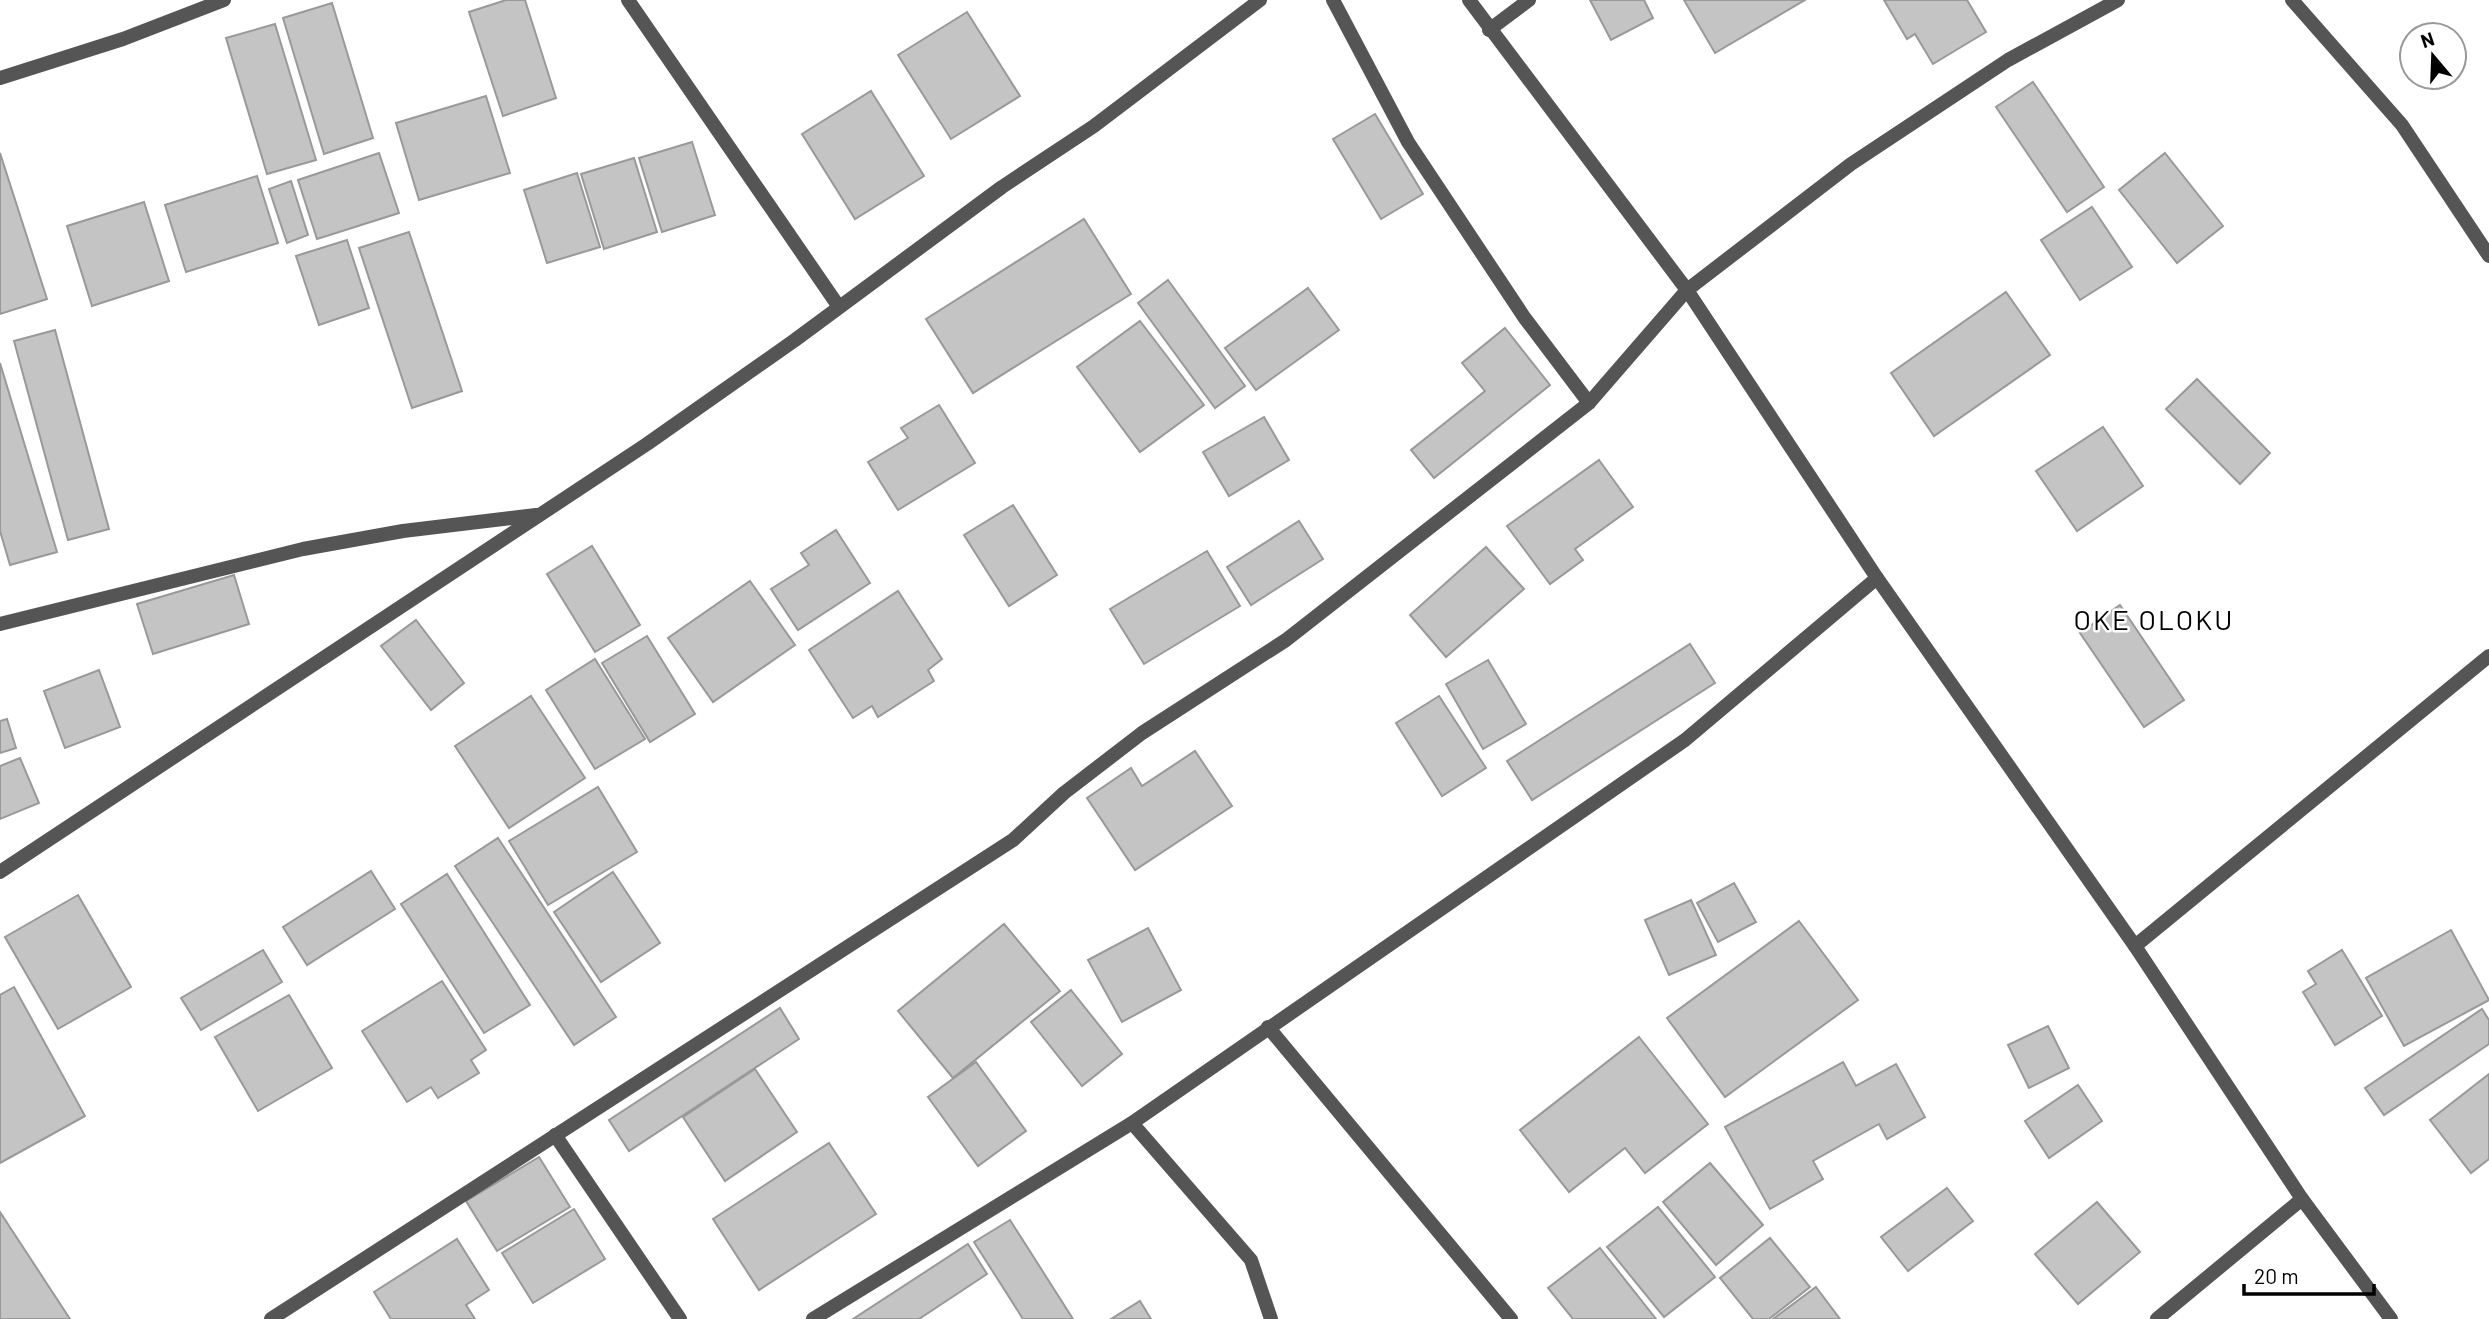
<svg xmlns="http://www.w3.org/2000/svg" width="2489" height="1319" font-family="Barlow,sans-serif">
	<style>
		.building { fill: #c4c4c4; stroke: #999; stroke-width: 2 }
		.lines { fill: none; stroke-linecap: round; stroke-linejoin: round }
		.service { stroke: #555; stroke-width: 14 }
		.minor { stroke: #555; stroke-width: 14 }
		.tertiary { stroke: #555; stroke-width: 14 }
		.labels { text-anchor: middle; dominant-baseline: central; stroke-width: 5; stroke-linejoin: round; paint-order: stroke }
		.quarter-label { font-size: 28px; letter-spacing: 2px; fill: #000; stroke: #fff }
	</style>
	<rect width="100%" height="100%" fill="#fff"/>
	<!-- building -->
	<g class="building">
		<polygon points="506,0 525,0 556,98 503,116 469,12"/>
		<polygon points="1590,0 1644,0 1653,18 1611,40"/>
		<polygon points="1684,0 1805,0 1715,53"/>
		<polygon points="1884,0 1967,0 1986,32 1933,64 1915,34 1907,39"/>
		<polygon points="332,3 373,138 324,154 283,18"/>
		<polygon points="967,12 1020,96 951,139 898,55"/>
		<polygon points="275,24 316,160 267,174 226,38"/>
		<polygon points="2033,82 2104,187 2067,212 1996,107"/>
		<polygon points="871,91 924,176 855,219 802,134"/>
		<polygon points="486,96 510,173 419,200 396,123"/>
		<polygon points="1375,114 1423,194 1381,219 1333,139"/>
		<polygon points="692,142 715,215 662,232 639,158"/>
		<polygon points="0,153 47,299 0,314"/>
		<polygon points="379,153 399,213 317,239 298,180"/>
		<polygon points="2165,153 2223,226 2177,263 2119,190"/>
		<polygon points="634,158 657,232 604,249 581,174"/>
		<polygon points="577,173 600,247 547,263 524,190"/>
		<polygon points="257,176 278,243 186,272 165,205"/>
		<polygon points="291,181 308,235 287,243 269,189"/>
		<polygon points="144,202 169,281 92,306 67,226"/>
		<polygon points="2092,207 2132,267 2080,300 2041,240"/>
		<polygon points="1084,219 1131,294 973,393 926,319"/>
		<polygon points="409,232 462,391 412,408 359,248"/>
		<polygon points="347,240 369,308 319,325 296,256"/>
		<polygon points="1168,280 1245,386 1215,408 1138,303"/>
		<polygon points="1308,288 1339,330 1256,390 1225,348"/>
		<polygon points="2006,292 2050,355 1934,436 1891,373"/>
		<polygon points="1140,321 1204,405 1140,452 1077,367"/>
		<polygon points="1505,328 1550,385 1434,478 1411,450 1485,391 1462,363"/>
		<polygon points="55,330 109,529 68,540 14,341"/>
		<polygon points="0,363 57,552 10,565 0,531"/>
		<polygon points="2197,379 2270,453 2240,484 2166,409"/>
		<polygon points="939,405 975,463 898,510 868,462 908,438 901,428"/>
		<polygon points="1264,417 1289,460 1229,496 1203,452"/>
		<polygon points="2103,427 2143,486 2077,531 2036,471"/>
		<polygon points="1599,460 1633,507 1575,549 1583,560 1550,584 1507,526"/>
		<polygon points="1013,505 1057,575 1009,606 964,535"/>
		<polygon points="1299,521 1323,559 1251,605 1227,567"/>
		<polygon points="836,530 870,583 798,630 771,589 809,565 801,553"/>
		<polygon points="592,546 640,625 595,652 547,574"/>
		<polygon points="1486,547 1524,589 1446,657 1410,615"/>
		<polygon points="1207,551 1240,606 1144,664 1110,609"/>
		<polygon points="234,575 249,624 153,654 137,604"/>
		<polygon points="750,581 795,645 713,702 668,638"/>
		<polygon points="898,591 942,659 928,670 934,681 878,717 872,706 853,718 809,650"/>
		<polygon points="2120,605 2184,700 2144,727 2080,633"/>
		<polygon points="416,620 464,683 431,710 381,646"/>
		<polygon points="647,636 695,714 650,742 602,663"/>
		<polygon points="1690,644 1715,683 1532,800 1507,761"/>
		<polygon points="595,659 645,739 595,769 546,690"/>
		<polygon points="1488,660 1526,724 1483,749 1446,684"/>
		<polygon points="99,670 120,727 65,748 44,691"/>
		<polygon points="531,696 585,778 509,828 455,746"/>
		<polygon points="1439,696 1486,768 1442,796 1396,723"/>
		<polygon points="7,719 16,748 0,753 0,721"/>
		<polygon points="1195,751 1232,806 1135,870 1087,798 1131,768 1142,786"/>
		<polygon points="20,758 39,803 0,819 0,766"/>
		<polygon points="598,787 637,852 548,905 509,841"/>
		<polygon points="498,838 616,1017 574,1045 455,866"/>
		<polygon points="371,871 395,909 307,965 283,927"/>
		<polygon points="613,872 660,943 601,982 554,912"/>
		<polygon points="447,874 530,1005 484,1033 401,904"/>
		<polygon points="1734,883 1756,922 1718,942 1697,903"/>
		<polygon points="78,895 131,987 58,1029 5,937"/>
		<polygon points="1691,900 1716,955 1669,975 1645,920"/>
		<polygon points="1799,921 1858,1000 1725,1097 1667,1018"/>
		<polygon points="1004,924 1060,991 953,1078 898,1011"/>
		<polygon points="1148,928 1181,990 1122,1022 1088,960"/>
		<polygon points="2451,930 2489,1000 2404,1046 2366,978"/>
		<polygon points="263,950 282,982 201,1030 181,998"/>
		<polygon points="2342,950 2382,1016 2335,1045 2303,992 2316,984 2308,971"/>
		<polygon points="442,981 486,1050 471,1060 479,1073 438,1098 431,1087 407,1102 362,1031"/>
		<polygon points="14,987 85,1116 0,1163 0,995"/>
		<polygon points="1071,990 1122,1054 1082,1086 1031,1022"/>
		<polygon points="289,995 332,1068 258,1111 215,1037"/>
		<polygon points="780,1008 799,1039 629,1151 609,1120"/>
		<polygon points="2482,1009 2489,1020 2489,1044 2384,1115 2365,1088"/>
		<polygon points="2048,1026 2069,1068 2029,1088 2008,1045"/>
		<polygon points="1639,1037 1708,1124 1645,1173 1625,1148 1569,1192 1520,1130"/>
		<polygon points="976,1062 1026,1131 978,1166 928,1097"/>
		<polygon points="1843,1062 1856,1086 1896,1064 1925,1117 1887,1139 1879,1124 1813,1161 1823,1179 1770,1209 1725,1127"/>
		<polygon points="755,1069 797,1132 725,1181 683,1117"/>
		<polygon points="2489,1074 2489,1159 2471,1173 2430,1120"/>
		<polygon points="2078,1085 2102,1121 2049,1158 2025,1121"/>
		<polygon points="829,1143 876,1214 759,1290 713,1219"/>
		<polygon points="539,1157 570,1207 497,1251 466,1201"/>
		<polygon points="1710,1163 1763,1225 1716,1265 1663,1202"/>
		<polygon points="1947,1188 1973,1221 1908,1271 1881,1237"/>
		<polygon points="2097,1202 2140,1252 2078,1304 2035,1254"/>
		<polygon points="1658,1207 1715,1277 1664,1317 1607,1247"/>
		<polygon points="574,1209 605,1259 533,1303 502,1253"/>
		<polygon points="0,1212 70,1319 0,1319"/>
		<polygon points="1010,1220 1073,1319 1023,1319 974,1242"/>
		<polygon points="1770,1238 1810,1287 1769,1319 1753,1319 1720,1278"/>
		<polygon points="457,1239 489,1290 466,1305 475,1319 391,1319 374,1292"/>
		<polygon points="968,1244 987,1274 919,1319 853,1319"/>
		<polygon points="1600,1248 1656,1319 1573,1319 1548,1288"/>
		<polygon points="1816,1287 1840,1319 1773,1319"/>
		<polygon points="1140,1301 1151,1319 1111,1319"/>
	</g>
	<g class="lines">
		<!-- service -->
		<g class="service">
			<polyline points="1333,0 1408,142 1524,317 1589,403"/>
			<polyline points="1489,30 1529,0"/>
			<polyline points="1132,1123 1251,1260 1271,1319"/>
		</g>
		<!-- minor -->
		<g class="minor">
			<polyline points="628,0 839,307"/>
			<polyline points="2292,0 2402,125 2489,256"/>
			<polyline points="0,78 123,39 224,0"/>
			<polyline points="0,624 303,549 403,531 536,515"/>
			<polyline points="0,872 647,444 795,340 1002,187 1094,126 1260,0"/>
			<polyline points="2135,946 2489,656"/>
			<polyline points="1268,1027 1511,1319"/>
			<polyline points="555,1135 680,1319"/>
			<polyline points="271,1319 1013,840 1064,793 1142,733 1286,640 1589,403 1687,290 1851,164 2008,60 2118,0"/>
			<polyline points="813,1319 1132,1123 1685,740 1877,578"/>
			<polyline points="2157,1319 2302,1199"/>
		</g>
		<!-- tertiary -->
		<polyline class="tertiary" points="1469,0 1687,290 1877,578 2135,946 2302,1199 2391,1319"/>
	</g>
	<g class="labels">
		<!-- quarter labels -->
		<g class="quarter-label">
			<text x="2154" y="619">OKE OLOKU</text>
		</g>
	</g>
	<!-- north arrow -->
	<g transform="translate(2433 56) rotate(341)"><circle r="33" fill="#ffffff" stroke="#999999" stroke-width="2"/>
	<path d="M0-5L12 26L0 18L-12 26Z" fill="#000000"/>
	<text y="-10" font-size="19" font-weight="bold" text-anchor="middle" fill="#000000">N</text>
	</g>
	<!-- scale -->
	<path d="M2244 1284v10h130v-10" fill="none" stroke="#000000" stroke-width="3.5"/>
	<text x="2254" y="1284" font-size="21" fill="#000000" stroke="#ffffff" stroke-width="5" paint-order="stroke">20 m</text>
</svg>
